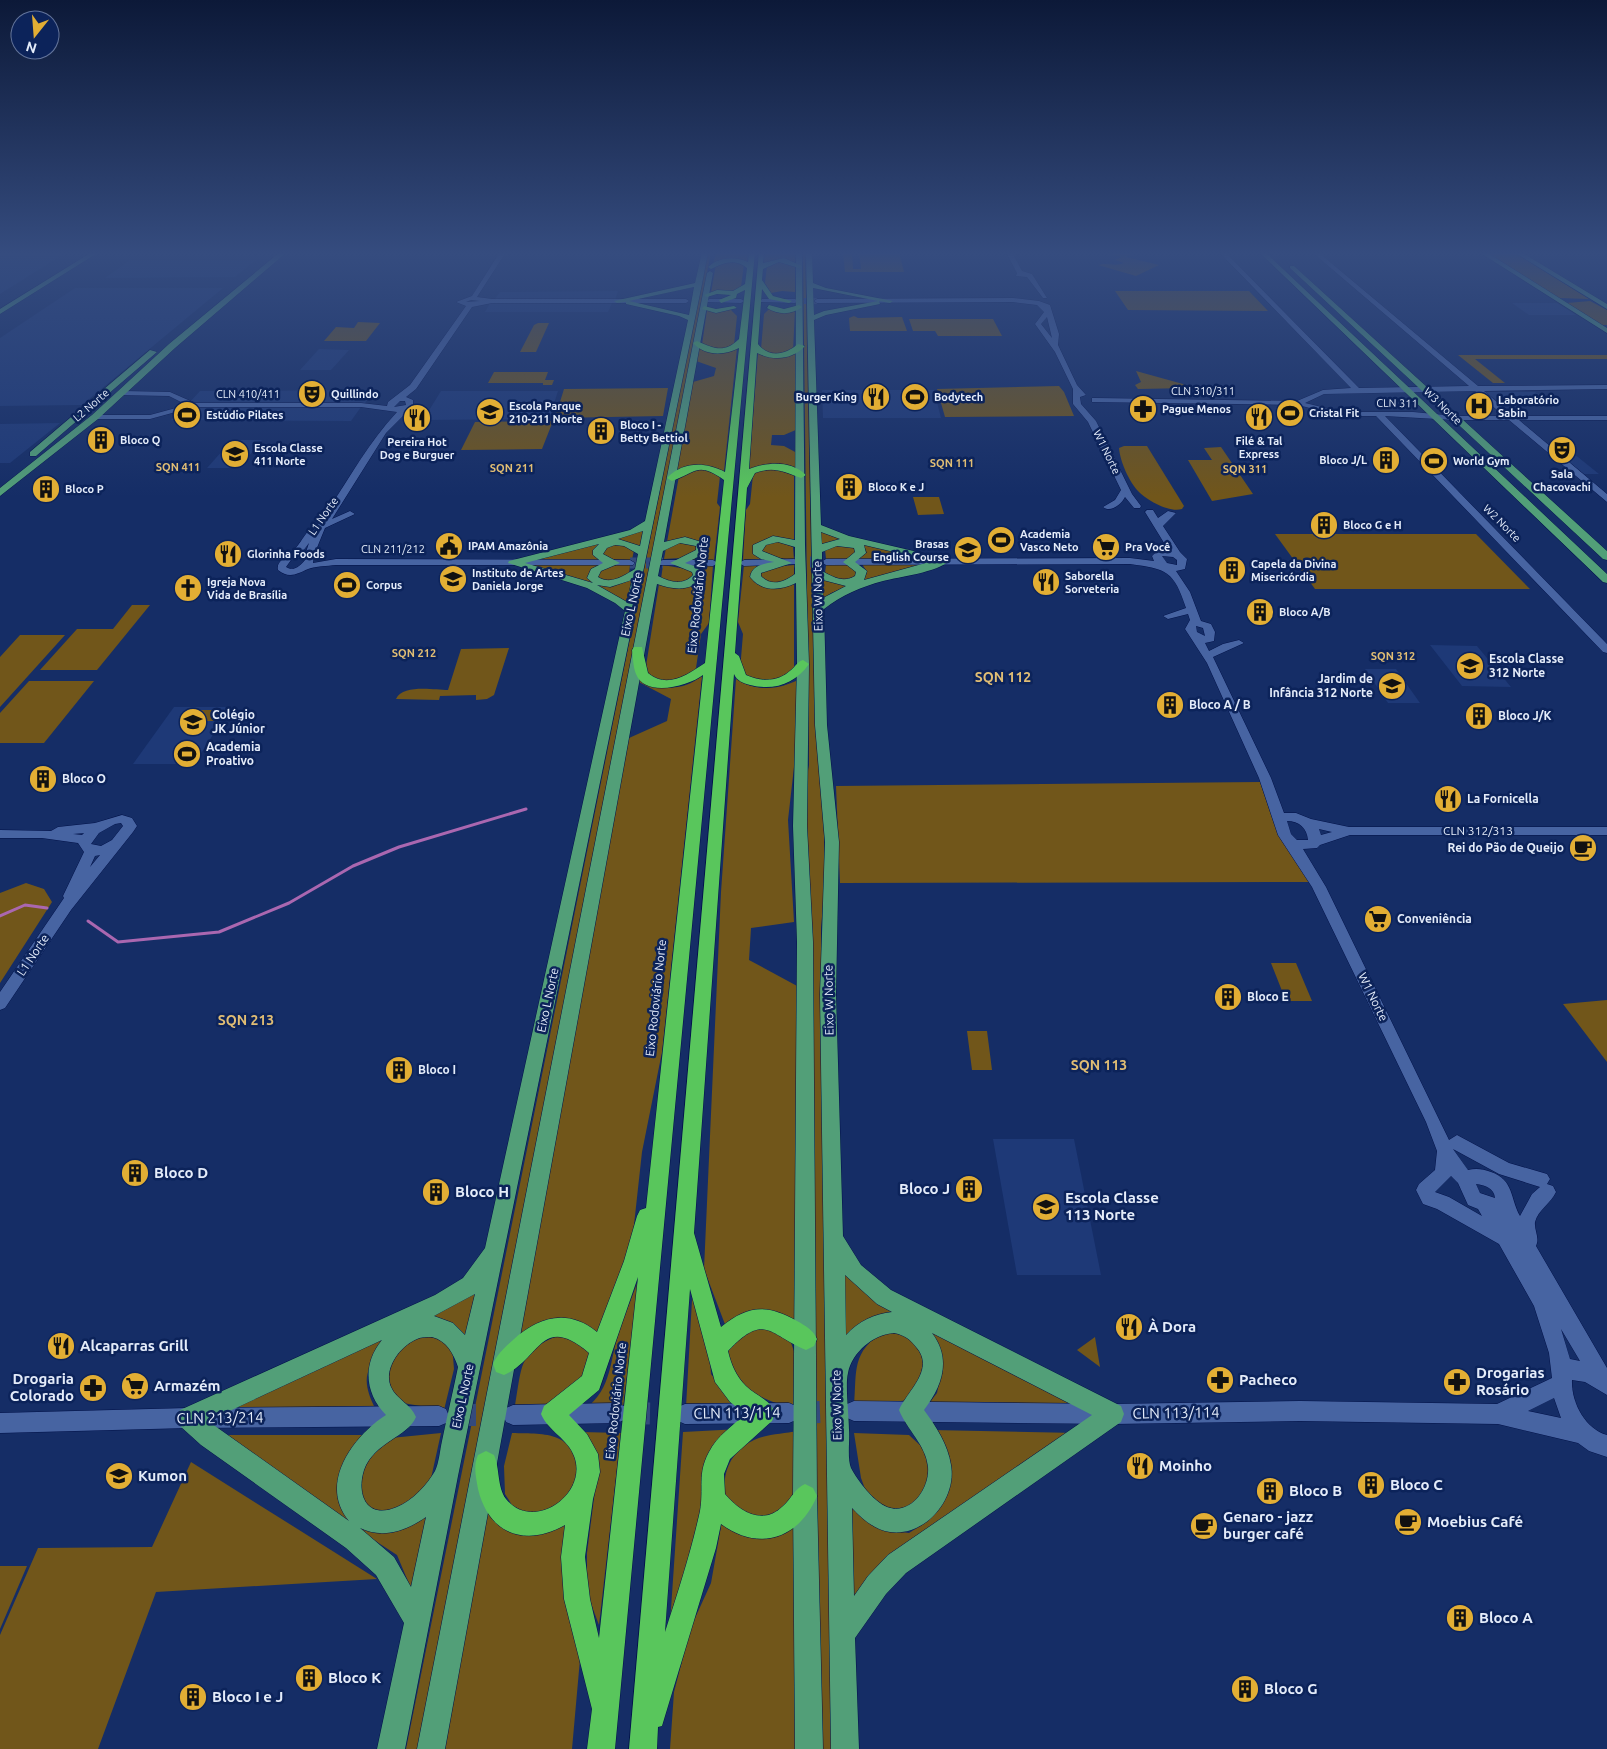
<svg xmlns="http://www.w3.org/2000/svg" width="1607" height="1749" viewBox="0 0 1607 1749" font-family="Ubuntu,sans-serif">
<rect width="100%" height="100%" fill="#152d66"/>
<path fill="#1e3977" d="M0,252H67L0,294Z
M130,260H256L235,277L105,278Z
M75,288H223L82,405L0,406V338Z
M618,291L615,300H494L500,292Z
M490,303H612L608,312H485Z
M1512,303H1557L1576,315H1529Z
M319,349L349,350L331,370H300Z
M375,390L365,403H189L200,391Z
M822,390H934L941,418H823Z
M441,391H558L549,419L423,420Z
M1485,392H1535L1551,403H1501Z
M192,407H361L351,421L171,420L183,408Z
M60,423L10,463H0V424Z
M232,440H262L239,468H207Z
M1553,449H1568L1599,474H1584Z
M1430,645L1477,646L1511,687L1462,686Z
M1365,669H1396L1420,703H1388Z
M174,707H231L194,764H133Z
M993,1139H1074L1101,1275H1017Z"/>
<path fill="#71561a" d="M708,252H711L422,1749H406Z
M716,252H748L747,262H714Z
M765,252H797L798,262L782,260L764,263Z
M803,252H806L812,564L823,791L825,880L821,928L822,1087L837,1749H821L807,881L806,782L809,765Z
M843,252H852L853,269H861L859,252H899L904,272H845Z
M1099,252H1137L1126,257L1159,265L1136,276L1098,265C1107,262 1115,267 1124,263L1115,260L1122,257Z
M1487,252H1513L1589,299L1559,298Z
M729,261L744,264L741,287L733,292L711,293L716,264Z
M783,261L795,265V292L782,291L771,293L765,283L767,266Z
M1115,291H1249L1268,311L1128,310Z
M1590,301L1607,310V325H1602L1567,303Z
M769,309L775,311L795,310L793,351L770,355L761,349L764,314Z
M707,310H731L737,316L734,345L722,350L702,345Z
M854,316L858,318L902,317L907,331H850L849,318Z
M909,319H993L1002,336H938L935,331H913Z
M358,322L380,323L366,341H324L336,327L354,328Z
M538,323H549L536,352H520L534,325Z
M698,348L704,350L737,348L724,471L703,466L676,471L693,382L714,376L716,368L696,361Z
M758,353L781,357L797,353L798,429L784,435H772L771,445L784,446L797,453V469L766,465L749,470Z
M1458,355H1607V359H1475L1505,383H1493Z
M1136,371L1183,384L1189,388L1138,389L1135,385L1141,382Z
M494,372H548L545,380H554L552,385H543V383H488Z
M1059,386L1064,392L1074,416L945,417L937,389Z
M668,388L663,416L555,418L564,389Z
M553,421L542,449L461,450L475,422Z
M1124,446H1147L1184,506L1182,509C1170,513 1148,501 1139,492C1129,482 1120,461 1119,448Z
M1221,447L1253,494L1212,501L1188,460H1212L1204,448Z
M773,467L794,475V541C780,539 766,535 755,546L769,560H743L746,510L750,504L753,475L754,473Z
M704,469L720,476L717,503L720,507L714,560H688L697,558L706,549L704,544L690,539L667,542L679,476L681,473Z
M913,497H939L944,514L918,515Z
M644,529L640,546L621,541L594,554L599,561L526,560Z
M820,531L932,560H857L864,554V548L832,541L821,546Z
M1275,534H1476L1530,589H1315Z
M778,541L793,547L794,560L771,557L762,553V545Z
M673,543H693L700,549L681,558L664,559L666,548Z
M623,544L634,550L632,560L605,559L601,551L609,545Z
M831,545L857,548L855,556L846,559H826L825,549Z
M931,563L841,589L831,593L822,601L821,578C833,585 862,589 867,572L862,564Z
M844,564L855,567L858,577L838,581L825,573L826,565Z
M527,565H598L591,570L589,576C605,583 617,589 633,578L628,603L604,589Z
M614,565H630L629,574L621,581H599L596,573Z
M663,565L692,570L694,579L671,584L661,579Z
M688,565H713L709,623L701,634L696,668L693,674L687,678L663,681L649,675L646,666L659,584L698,581Z
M744,565H770L751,575C754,593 782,585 794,583V673C771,682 760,688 740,670L743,634L738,622Z
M794,565V576L790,581L768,583L758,573L774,567Z
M132,605H150L97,670H40L77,629H113Z
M20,635H65L0,707V657Z
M509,648L494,695L487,699L476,700V695L440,696L439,700L396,699C403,684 434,690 448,690L461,649Z
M702,676L662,1052L642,1152L632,1243L598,1338L582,1326L516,1347L629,738L667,721L671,699L637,681L640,678C662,689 680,693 702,676Z
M736,679C756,692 779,690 800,679L799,723L788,820L794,922L751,928L749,960L799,987L796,1322L771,1313L749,1311L726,1327L704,1269L721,892Z
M29,681H94L44,743H0V713Z
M190,710H225L217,721H183Z
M1260,782L1274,823L1311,882L840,883L836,786Z
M26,883L44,889L52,902L0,983V893Z
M1271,963H1296L1312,1001H1286Z
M1607,1000V1062L1563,1004Z
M967,1031H987L992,1070H972Z
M841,1266L1073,1403L927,1406L937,1393L940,1378L902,1319L843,1350Z
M488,1268L469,1350L428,1322C416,1331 379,1356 371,1366C362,1379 369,1396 375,1408L209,1412L381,1336Z
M639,1278L623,1408L585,1409C613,1388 609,1360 620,1329C626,1312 633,1295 639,1278Z
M693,1282L709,1346L711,1374L723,1390L747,1408L686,1407Z
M758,1325L789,1337L795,1354L794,1408C764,1401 751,1394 729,1371L728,1348Z
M885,1330L901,1331L928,1357L910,1400L854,1406C857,1369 851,1353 885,1330Z
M431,1334L452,1345L454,1369L444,1410L397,1402L385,1388L390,1355L417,1337Z
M557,1336C578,1338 583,1341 593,1360L588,1377L552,1407L515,1405C522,1367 518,1352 557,1336Z
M1095,1337L1100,1367L1077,1350Z
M740,1429L705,1497L670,1624L683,1432Z
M931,1430L1077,1433L853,1608L849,1494L892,1531L909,1533L928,1521L942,1503L950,1486L948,1461Z
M797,1431L795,1492L784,1513L761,1522L727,1506C720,1479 727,1453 754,1440C766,1434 784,1434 797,1431Z
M581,1432L621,1433L599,1625L590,1601L587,1575V1553L597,1475Z
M441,1433L430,1483L422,1498L379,1515L364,1503L355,1487L361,1466L391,1438Z
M512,1433C548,1434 573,1431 580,1474L556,1512L529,1515L512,1505L505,1494L504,1466Z
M854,1433L909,1435L923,1448L935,1481L914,1509L893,1512L868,1497L861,1478Z
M213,1435H368L346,1463L366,1529L391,1533L414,1523L437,1498L414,1606L410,1586L397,1555Z
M191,1462L377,1579L156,1592L98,1749H0V1635L38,1548L152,1547Z
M488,1501L501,1520L576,1510L581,1648L572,1749H445Z
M799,1519V1749H670L674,1692L691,1627L711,1583L722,1521L740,1535L756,1538L786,1533Z
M0,1566H27L0,1629Z"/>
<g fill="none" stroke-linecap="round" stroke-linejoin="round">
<path stroke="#aa67b0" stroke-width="3" d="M0,916L25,905L47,908
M88,921L118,942L219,932L289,903L353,866L399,847L526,809"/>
<path stroke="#344a7c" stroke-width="6" stroke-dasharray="6 3" stroke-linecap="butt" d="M795,301H817"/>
<path stroke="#344a7c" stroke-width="11" stroke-dasharray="11 5" stroke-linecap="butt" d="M794,562H826
M630,563H663"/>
<path stroke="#344a7c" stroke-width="22" stroke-dasharray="22 11" stroke-linecap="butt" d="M628,1413L677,1414
M798,1413L844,1411
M454,1415H500"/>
<defs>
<path id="minor" d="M500,252H506L477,297L492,299H686L689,301L686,303H492L472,307L416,389L406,397L413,400V406L386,433L332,519L350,511L355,514L325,528L314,555L313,563L336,559L630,560L635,563L633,565H336C327,566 316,566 308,569C297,574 289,579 278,570C276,561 286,558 291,553C298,547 303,537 309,530H314C343,491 364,447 397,412L361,407H194L150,419H95L91,417L95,415H150L187,405L169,396L120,395L119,393L123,391L170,392L195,403H361L387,406L388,402L410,385L466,306L456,302L472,296ZM471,300L480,301L466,302ZM400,401H405L406,405L394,407ZM309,543L306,552L303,551ZM303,557L305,560C300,566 294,572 286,567L291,560Z
M1006,252H1012L1022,271L1032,274L1047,298H1043L1027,277L1016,276L1017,273Z
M1219,252H1225L1359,388L1469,386L1312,252H1318L1478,386L1607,385V389L1484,391L1513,416H1607V420H1519L1607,494V502L1509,420H1455L1385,416L1607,644V653L1603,652L1376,416H1342L1298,405L1092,402V398H1095L1297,401L1323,390L1351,388ZM1475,391L1504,416H1455L1413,412H1342L1305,403L1324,394Z
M1013,298L1039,301L1050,305L1059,334L1058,345L1077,385L1086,395L1080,397L1081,404L1096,421L1132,494L1141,506L1140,508H1134L1125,497C1121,505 1110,513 1103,507L1115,500L1121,490L1088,422L1073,404V389L1055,352L1035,324L1044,312L1037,305L1013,302L817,303L814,301L817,299ZM1047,317L1052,338L1041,324Z
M709,299H741L744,301L741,303L707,302Z
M762,299H795L798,301L795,303L760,302Z
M1147,510H1153L1158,518L1168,511L1176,513L1163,526L1180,552L1187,559L1185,569L1176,571L1190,592L1201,621L1211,624L1215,632L1214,641L1205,643L1209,651L1223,644L1239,640L1244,643L1213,657L1271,778L1284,813H1296L1311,819L1349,827H1607V835H1350L1320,845L1317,848L1303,849L1326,887L1449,1140L1457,1135L1509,1163L1547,1174L1550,1179L1547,1184L1553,1186L1556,1192C1551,1203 1538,1210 1535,1222C1534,1230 1540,1238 1536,1246L1607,1368V1395L1585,1382L1572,1380C1571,1402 1585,1429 1607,1435V1457L1589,1451L1578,1443L1498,1424L1300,1421L1113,1424L854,1421L847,1418L844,1411L847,1404L854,1401L1113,1404L1300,1401L1497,1404L1552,1378L1549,1353L1534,1306L1499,1244L1437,1209L1423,1204L1416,1190L1419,1184L1435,1170L1437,1151L1426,1122L1312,887L1278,835L1259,778L1207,663L1185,629L1190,620L1188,614L1168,619L1163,616L1186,608C1174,571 1167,569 1130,564L826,565L821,562L826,559L1130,558L1154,561L1152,556L1157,551H1169L1145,512ZM1162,556L1173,557L1177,560V565L1167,563ZM1196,626L1203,628L1205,636L1197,632ZM1287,821C1299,821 1307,828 1308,840H1297L1291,834ZM1319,829L1332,832L1321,835ZM1453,1149L1499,1174L1540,1187L1532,1194L1520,1216C1510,1198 1514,1180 1491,1172C1483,1169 1476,1168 1468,1170ZM1451,1176L1458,1183L1468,1205L1478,1209L1482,1216L1449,1197L1435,1192ZM1476,1184C1485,1185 1494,1188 1495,1198L1480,1193ZM1561,1329L1580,1361L1570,1359ZM1554,1398L1561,1418L1528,1411Z
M794,559L797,560V564L744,566L739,563L744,560Z
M663,560H713L718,563L713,566L660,565V561Z
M122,815L132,818L137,826L133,832L71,910L5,1008L0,1010V992L64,898L63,896L84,852L78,843L42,838H0V830L51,831L58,827L95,823ZM115,824L121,823L123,826L112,840L101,846L91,844L99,833ZM84,833L82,835L73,834ZM100,855L90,867L95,856Z
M617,1403L624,1406L627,1413L624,1420L617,1423L513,1425L506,1422L503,1415L506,1408L513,1405Z
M789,1403L796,1406L799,1413L796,1420L789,1423L685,1424L678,1421L675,1414L678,1407L685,1404Z
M439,1406L446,1409L449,1416L446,1423L439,1426L188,1428L0,1433V1413L188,1408Z"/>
<path id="major" d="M92,252H99L0,314V309Z
M280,252H287L175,348L98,419L0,496V488L92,415L169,344Z
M702,252H708L702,284L458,1476L405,1749H377L404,1623L376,1575L346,1548L201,1445L180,1426L177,1418L180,1410L435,1295L463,1278L485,1248L625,611L615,603L587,588L508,563L509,561L630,530L645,521L688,320L679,316L626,304V302L617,303L614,301L695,283ZM694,287L689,315L629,301ZM643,531L640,546L618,539ZM599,544L593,550V555L603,563L591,569L587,578L593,583L525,563ZM615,545L624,546L638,554L635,569C623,576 611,585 598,577L601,571L620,563L603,554L607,548ZM632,580L627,602L597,585L610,587ZM475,1294L465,1335L453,1323L434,1316ZM432,1337C447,1341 453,1353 458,1367C453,1392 447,1416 442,1441C440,1450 439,1463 435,1471C427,1485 412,1501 397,1507C367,1520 356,1495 364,1470C374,1442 408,1437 416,1417C411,1404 396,1399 391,1387C383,1369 400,1346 417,1339C421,1337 427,1337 432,1337ZM382,1340C362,1364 365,1394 386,1415C353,1436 318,1484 349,1521L208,1421ZM426,1517L411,1587L394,1557L360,1528C383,1539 406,1531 426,1517Z
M796,252H802L805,545L809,664L807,826L813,942L817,1496L823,1749H795L793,1496L797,942L793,826L797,664L796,583C779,591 762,592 750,577C752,565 763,564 774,562L761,559L753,554V545L773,536L795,540ZM778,542L795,547V574C784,582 772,587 761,576V573L792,563L762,551L766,545Z
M806,252H812L813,283L826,288L893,301L890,303L879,301L880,304L826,315L814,320L821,525L849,536L948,559L949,561C938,572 899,577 883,581C861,587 842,595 824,609L827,725L839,842L836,994L843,1236L861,1265L891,1290L1121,1406L1124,1414L1121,1422L906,1573L886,1594L855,1638L859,1749H831L820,994L825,842L815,725ZM813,288L878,301L824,311L814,315ZM821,532L840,539L822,544ZM864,545L933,561L864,580L867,571L855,562L866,553ZM837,546L854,548L855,552L843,562L856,572L855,576C843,583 833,577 822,571V552ZM823,580L846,586L823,598ZM845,1275L877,1304L892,1312C874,1314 859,1321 846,1335ZM894,1333C904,1335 910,1339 916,1347C936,1369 907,1391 899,1410C907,1430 926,1445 928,1467C930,1488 911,1516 887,1507C873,1501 858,1481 851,1468C847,1458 850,1440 849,1430C849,1415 845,1385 848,1373C852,1352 874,1334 894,1333ZM932,1333L1092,1415L888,1555L868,1576L854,1596L852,1508C862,1519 875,1530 890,1532C926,1537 957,1498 951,1465C948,1445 936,1426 924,1410C942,1387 952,1359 932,1333Z
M1259,252H1265L1607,574V583L1603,582Z
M1479,252H1486L1607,328V333Z
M1514,252H1521L1607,304V309Z
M1290,266H1294L1607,551V560L1603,559L1290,268Z
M710,271L713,273L664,542L685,537L705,543V554L685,563L701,568L704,576C692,592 674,590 657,584L445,1749H417L707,273ZM680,543L696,546V550L670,563L692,572L693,575C683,586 670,582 658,576L663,551Z
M150,350L157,352L36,456H30V452Z"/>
<path id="highway" d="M749,252H755L615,1749H587L592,1709L564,1599L561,1557L565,1525C526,1547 489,1535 478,1489C476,1477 473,1466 478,1455L486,1451L494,1455C500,1468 497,1487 506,1499C533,1533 589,1494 574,1456C568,1439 548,1431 541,1414L544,1406L582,1376L589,1353C541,1312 540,1360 504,1375L496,1372L493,1364C497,1354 505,1347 513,1340C538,1317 568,1308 597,1332L624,1261L637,1216L640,1210L646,1208L703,675C689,686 645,698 636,674C633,667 633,657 632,650L634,647H642L648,673C667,689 687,675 705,663L724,480C697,461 696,473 672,481L667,478C683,461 706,462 725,472L739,348C724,356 705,356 693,343L697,341C713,348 724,354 739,339L745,290L737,294L736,298L721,303L719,300L731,295L717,294L707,297L704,295L717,290L733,291L745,284L747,268C734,258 724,263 711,269L708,267C719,257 734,256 748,262ZM638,1277L599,1638L590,1599L585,1557L593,1499L600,1472L598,1454L587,1434L569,1415L599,1390Z
M759,252L764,253L763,263L784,258L802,266L799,268L779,262L763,269L762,280L773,296L792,301L789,303L769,299L762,289L758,344C769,358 785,355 798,344L805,346C792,360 773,361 757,353L749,469C767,462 791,460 806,475L801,478C784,472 774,466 755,473L747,488L735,653L739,656L746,675C762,682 778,682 791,670C796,666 797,662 803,660L809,664C795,684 774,691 750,685C743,683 737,681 734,674L694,1233L721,1327C748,1305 767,1304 797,1321C806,1326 813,1330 817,1339L814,1346L806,1350C768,1334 765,1312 728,1351C731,1364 736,1376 746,1386C756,1396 770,1399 775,1413L772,1421L730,1459L724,1474L725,1494C740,1512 763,1526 783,1506C792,1498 794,1489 805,1484L813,1488L817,1496C799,1539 759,1552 721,1524L716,1548L665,1716L662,1726L658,1727L657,1749H629ZM690,1289L715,1382L730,1402L746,1414C733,1425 717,1436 709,1452C697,1474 704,1488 700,1511C691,1552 678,1592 665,1632Z
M769,305L784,309L799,305L802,307C792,315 778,315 767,308Z
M704,306L716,309L734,306L737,308L716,313L702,309Z"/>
</defs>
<use href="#minor" stroke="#021249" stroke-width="1"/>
<use href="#major" stroke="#021249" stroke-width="1"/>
<use href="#highway" stroke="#021249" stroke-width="1"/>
<use href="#minor" fill="#4764a2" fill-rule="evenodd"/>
<use href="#major" fill="#529f78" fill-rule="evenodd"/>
<use href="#highway" fill="#59c65c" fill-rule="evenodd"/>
</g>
<linearGradient id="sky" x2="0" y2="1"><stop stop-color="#0c1938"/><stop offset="0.51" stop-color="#354c7f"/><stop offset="1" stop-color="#354c7f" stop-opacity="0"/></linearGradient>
<rect width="1607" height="497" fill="url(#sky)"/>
<defs>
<symbol id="theatre-disc" viewBox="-11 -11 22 22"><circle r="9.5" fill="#e2ae34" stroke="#0c235a"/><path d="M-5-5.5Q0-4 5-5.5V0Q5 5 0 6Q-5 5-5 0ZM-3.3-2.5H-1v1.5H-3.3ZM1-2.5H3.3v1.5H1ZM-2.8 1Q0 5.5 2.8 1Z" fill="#111"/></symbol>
<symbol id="restaurant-disc" viewBox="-11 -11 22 22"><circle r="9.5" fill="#e2ae34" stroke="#0c235a"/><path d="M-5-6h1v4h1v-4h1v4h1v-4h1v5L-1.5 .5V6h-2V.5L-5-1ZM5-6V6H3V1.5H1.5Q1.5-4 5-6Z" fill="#111"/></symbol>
<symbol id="stadium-disc" viewBox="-11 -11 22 22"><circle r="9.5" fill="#e2ae34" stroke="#0c235a"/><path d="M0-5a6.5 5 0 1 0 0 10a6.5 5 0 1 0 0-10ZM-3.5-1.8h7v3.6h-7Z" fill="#111"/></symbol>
<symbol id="hospital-disc" viewBox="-11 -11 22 22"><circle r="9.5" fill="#e2ae34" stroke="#0c235a"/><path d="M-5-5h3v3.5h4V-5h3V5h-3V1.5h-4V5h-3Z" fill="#111"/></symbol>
<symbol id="pharmacy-disc" viewBox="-11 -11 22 22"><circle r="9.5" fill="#e2ae34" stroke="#0c235a"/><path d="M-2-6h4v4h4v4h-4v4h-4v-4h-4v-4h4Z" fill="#111"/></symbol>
<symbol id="school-disc" viewBox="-11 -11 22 22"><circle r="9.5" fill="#e2ae34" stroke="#0c235a"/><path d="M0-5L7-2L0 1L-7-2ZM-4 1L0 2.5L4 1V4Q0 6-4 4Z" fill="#111"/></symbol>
<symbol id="building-disc" viewBox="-11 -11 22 22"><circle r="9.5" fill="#e2ae34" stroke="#0c235a"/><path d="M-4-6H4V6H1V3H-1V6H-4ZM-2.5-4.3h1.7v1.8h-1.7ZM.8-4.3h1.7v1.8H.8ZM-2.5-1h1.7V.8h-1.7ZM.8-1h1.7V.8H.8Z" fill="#111"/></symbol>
<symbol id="civic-disc" viewBox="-11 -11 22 22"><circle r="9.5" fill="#e2ae34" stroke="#0c235a"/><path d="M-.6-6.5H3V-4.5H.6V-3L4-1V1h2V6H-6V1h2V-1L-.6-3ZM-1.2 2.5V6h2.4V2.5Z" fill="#111"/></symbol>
<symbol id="supermarket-disc" viewBox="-11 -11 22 22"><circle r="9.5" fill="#e2ae34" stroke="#0c235a"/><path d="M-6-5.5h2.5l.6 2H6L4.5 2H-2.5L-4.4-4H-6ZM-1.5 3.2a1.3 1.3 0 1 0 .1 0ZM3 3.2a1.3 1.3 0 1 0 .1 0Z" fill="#111"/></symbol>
<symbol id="university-disc" viewBox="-11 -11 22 22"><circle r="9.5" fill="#e2ae34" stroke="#0c235a"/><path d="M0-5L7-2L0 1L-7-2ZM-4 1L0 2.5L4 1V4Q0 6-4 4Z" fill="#111"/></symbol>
<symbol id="church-disc" viewBox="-11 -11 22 22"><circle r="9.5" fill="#e2ae34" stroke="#0c235a"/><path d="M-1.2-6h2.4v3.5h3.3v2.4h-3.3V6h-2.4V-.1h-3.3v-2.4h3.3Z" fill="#111"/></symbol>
<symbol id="cafe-disc" viewBox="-11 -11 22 22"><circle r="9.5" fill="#e2ae34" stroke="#0c235a"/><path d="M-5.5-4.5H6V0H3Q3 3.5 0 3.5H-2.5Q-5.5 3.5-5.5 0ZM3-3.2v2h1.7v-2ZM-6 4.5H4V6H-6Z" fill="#111"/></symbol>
</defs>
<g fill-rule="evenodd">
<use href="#theatre-disc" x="296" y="378" width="32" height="32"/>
<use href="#restaurant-disc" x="860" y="381" width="32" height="32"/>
<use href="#stadium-disc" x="899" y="381" width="32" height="32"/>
<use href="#hospital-disc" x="1463" y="390" width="32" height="32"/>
<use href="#pharmacy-disc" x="1127" y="393" width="32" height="32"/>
<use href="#school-disc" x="474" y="396" width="32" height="32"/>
<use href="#stadium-disc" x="1274" y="397" width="32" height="32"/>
<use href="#stadium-disc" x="171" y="399" width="32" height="32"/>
<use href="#restaurant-disc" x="1243" y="401" width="32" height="32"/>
<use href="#restaurant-disc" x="401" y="402" width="32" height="32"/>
<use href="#building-disc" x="585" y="415" width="32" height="32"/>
<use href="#building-disc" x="85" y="424" width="32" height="32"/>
<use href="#theatre-disc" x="1546" y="434" width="32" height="32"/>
<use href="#school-disc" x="219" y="438" width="32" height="32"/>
<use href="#building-disc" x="1370" y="444" width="32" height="32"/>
<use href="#stadium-disc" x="1418" y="445" width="32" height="32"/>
<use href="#building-disc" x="833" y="471" width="32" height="32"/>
<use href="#building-disc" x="30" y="473" width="32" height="32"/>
<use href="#building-disc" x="1308" y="509" width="32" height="32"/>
<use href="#stadium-disc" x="985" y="524" width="32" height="32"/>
<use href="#civic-disc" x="433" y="530" width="32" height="32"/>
<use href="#supermarket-disc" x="1090" y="531" width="32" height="32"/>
<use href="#school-disc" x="952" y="534" width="32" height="32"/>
<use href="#restaurant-disc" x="212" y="538" width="32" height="32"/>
<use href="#building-disc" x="1216" y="554" width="32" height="32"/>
<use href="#university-disc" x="437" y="563" width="32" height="32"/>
<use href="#restaurant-disc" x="1030" y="566" width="32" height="32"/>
<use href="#stadium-disc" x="331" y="569" width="32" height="32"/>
<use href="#church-disc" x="172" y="572" width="32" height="32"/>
<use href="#building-disc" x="1244" y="596" width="32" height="32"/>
<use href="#school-disc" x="1454" y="650" width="32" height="32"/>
<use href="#school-disc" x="1376" y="670" width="32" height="32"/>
<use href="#building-disc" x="1154" y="689" width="32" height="32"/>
<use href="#building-disc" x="1463" y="700" width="32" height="32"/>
<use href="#school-disc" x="177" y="706" width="32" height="32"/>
<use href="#stadium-disc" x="171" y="738" width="32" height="32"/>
<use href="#building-disc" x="27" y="763" width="32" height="32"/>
<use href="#restaurant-disc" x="1432" y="783" width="32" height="32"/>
<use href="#cafe-disc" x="1567" y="832" width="32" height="32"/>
<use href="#supermarket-disc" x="1362" y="903" width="32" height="32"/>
<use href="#building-disc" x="1212" y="981" width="32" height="32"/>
<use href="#building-disc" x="383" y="1054" width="32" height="32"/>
<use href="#building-disc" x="119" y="1157" width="32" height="32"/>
<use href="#building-disc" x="953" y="1173" width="32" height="32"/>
<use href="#building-disc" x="420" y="1176" width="32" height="32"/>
<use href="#school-disc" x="1030" y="1191" width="32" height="32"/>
<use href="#restaurant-disc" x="1113" y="1311" width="32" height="32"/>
<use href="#restaurant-disc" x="45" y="1330" width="32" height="32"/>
<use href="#pharmacy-disc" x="1204" y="1364" width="32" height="32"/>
<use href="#pharmacy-disc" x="1441" y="1366" width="32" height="32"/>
<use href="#supermarket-disc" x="119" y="1370" width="32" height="32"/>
<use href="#pharmacy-disc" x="77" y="1372" width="32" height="32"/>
<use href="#restaurant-disc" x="1124" y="1450" width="32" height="32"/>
<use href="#school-disc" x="103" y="1460" width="32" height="32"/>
<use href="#building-disc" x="1355" y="1469" width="32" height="32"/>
<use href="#building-disc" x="1254" y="1475" width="32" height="32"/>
<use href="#cafe-disc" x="1392" y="1506" width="32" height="32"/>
<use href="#cafe-disc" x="1188" y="1510" width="32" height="32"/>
<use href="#building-disc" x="1444" y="1602" width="32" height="32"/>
<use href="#building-disc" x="293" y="1662" width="32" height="32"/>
<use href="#building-disc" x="1229" y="1673" width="32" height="32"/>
<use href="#building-disc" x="177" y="1681" width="32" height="32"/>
</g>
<g text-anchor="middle" stroke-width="5" stroke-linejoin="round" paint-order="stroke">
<g font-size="11" fill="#e4ecfa" stroke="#0c235a">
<text x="1203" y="395">CLN 310/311</text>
<text x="248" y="398">CLN 410/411</text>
<text transform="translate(1397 403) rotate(1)" y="4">CLN 311</text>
<text transform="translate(91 405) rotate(-41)" y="4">L2 Norte</text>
<text transform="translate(1443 406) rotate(44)" y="4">W3 Norte</text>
<text transform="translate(1107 452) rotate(64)" y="4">W1 Norte</text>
<text transform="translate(323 516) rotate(-55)" y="4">L1 Norte</text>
<text transform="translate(1502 523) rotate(45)" y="4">W2 Norte</text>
<text x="393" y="553">CLN 211/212</text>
</g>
<g font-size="11" font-weight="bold" fill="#e4ecfa" stroke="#0c235a" text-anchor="start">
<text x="331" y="398">Quillindo</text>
<text x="857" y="401" text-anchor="end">Burger King</text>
<text x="934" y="401">Bodytech</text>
<text x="1498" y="404">Laboratório<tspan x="1498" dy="13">Sabin</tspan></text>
<text x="509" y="410">Escola Parque<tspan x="509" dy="13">210-211 Norte</tspan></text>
<text x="1162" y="413">Pague Menos</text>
<text x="1309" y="417">Cristal Fit</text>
<text x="206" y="419">Estúdio Pilates</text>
<text x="620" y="429">Bloco I -<tspan x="620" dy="13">Betty Bettiol</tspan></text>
<text x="120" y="444">Bloco Q</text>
<text x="1259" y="445" text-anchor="middle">Filé &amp; Tal<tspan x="1259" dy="13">Express</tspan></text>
<text x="417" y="446" text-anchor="middle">Pereira Hot<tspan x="417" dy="13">Dog e Burguer</tspan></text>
<text x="254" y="452">Escola Classe<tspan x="254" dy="13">411 Norte</tspan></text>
<text x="1367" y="464" text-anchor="end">Bloco J/L</text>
<text x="1453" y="465">World Gym</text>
<text x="1562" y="478" text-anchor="middle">Sala<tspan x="1562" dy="13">Chacovachi</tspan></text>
<text x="868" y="491">Bloco K e J</text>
<text x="65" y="493">Bloco P</text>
<text x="1343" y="529">Bloco G e H</text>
<text x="1020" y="538">Academia<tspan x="1020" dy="13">Vasco Neto</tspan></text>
<text x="949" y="548" text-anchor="end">Brasas<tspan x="949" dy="13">English Course</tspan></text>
<text x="468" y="550">IPAM Amazônia</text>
<text x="1125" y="551">Pra Você</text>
<text x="247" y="558">Glorinha Foods</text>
<text x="1251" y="568">Capela da Divina<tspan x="1251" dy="13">Misericórdia</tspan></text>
<text x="472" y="577">Instituto de Artes<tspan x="472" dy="13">Daniela Jorge</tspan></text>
<text x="1065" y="580">Saborella<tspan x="1065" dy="13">Sorveteria</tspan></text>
<text x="207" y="586">Igreja Nova<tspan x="207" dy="13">Vida de Brasília</tspan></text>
<text x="366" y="589">Corpus</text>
<text x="1279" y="616">Bloco A/B</text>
</g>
<g font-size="11" font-weight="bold" fill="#e0bd74" stroke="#0c235a">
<text x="952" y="467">SQN 111</text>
<text x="178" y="471">SQN 411</text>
<text x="512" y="472">SQN 211</text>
<text x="1245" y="473">SQN 311</text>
<text x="414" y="657">SQN 212</text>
<text x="1393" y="660">SQN 312</text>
</g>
<g font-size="12" fill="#e4ecfa" stroke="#0c235a">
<text transform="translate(698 595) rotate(-84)" y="4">Eixo Rodoviário Norte</text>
<text transform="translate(818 596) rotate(-91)" y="4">Eixo W Norte</text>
<text transform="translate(632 604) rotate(-78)" y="4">Eixo L Norte</text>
<text x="1478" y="835">CLN 312/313</text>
<text transform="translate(33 955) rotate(-56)" y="4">L1 Norte</text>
<text transform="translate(1373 997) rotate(64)" y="4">W1 Norte</text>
<text transform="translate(656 998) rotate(-84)" y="4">Eixo Rodoviário Norte</text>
<text transform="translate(548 1000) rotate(-78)" y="4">Eixo L Norte</text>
<text transform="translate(829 1000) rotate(-91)" y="4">Eixo W Norte</text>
<text transform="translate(463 1396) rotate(-78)" y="4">Eixo L Norte</text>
<text transform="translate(616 1401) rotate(-84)" y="4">Eixo Rodoviário Norte</text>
<text transform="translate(837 1405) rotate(-91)" y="4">Eixo W Norte</text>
</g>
<g font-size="12" font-weight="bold" fill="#e4ecfa" stroke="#0c235a" text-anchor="start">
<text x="1489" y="663">Escola Classe<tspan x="1489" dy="14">312 Norte</tspan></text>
<text x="1373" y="683" text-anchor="end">Jardim de<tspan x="1373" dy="14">Infância 312 Norte</tspan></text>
<text x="1189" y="709">Bloco A / B</text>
<text x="212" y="719">Colégio<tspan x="212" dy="14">JK Júnior</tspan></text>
<text x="1498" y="720">Bloco J/K</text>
<text x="206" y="751">Academia<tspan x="206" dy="14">Proativo</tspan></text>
<text x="62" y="783">Bloco O</text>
<text x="1467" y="803">La Fornicella</text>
<text x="1564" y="852" text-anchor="end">Rei do Pão de Queijo</text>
<text x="1397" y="923">Conveniência</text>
<text x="1247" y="1001">Bloco E</text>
<text x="418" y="1074">Bloco I</text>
</g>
<g font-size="14" font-weight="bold" fill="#e0bd74" stroke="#0c235a">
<text x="1003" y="682">SQN 112</text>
<text x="246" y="1025">SQN 213</text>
<text x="1099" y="1070">SQN 113</text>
</g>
<g font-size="15" font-weight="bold" fill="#e4ecfa" stroke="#0c235a" text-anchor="start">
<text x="154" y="1178">Bloco D</text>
<text x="950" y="1194" text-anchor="end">Bloco J</text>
<text x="455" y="1197">Bloco H</text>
<text x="1065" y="1203">Escola Classe<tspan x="1065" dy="17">113 Norte</tspan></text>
<text x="1148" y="1332">À Dora</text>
<text x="80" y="1351">Alcaparras Grill</text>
<text x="1476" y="1378">Drogarias<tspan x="1476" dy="17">Rosário</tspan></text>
<text x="74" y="1384" text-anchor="end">Drogaria<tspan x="74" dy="17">Colorado</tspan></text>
<text x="1239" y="1385">Pacheco</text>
<text x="154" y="1391">Armazém</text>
<text x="1159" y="1471">Moinho</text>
<text x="138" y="1481">Kumon</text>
<text x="1390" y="1490">Bloco C</text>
<text x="1289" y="1496">Bloco B</text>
<text x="1223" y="1522">Genaro - jazz<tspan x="1223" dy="17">burger café</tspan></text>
<text x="1427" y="1527">Moebius Café</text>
<text x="1479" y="1623">Bloco A</text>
<text x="328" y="1683">Bloco K</text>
<text x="1264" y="1694">Bloco G</text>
<text x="212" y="1702">Bloco I e J</text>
</g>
<g font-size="15" fill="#e4ecfa" stroke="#0c235a">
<text transform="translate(737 1413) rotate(-1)" y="5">CLN 113/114</text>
<text transform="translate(1176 1413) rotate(-1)" y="5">CLN 113/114</text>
<text transform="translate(220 1418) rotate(-1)" y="5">CLN 213/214</text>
</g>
</g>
<g transform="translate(35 35) rotate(197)"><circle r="24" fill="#0c235a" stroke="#62739a"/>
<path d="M0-4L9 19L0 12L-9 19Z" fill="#e2ae34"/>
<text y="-8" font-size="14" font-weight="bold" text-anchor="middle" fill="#e4ecfa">N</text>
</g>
</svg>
